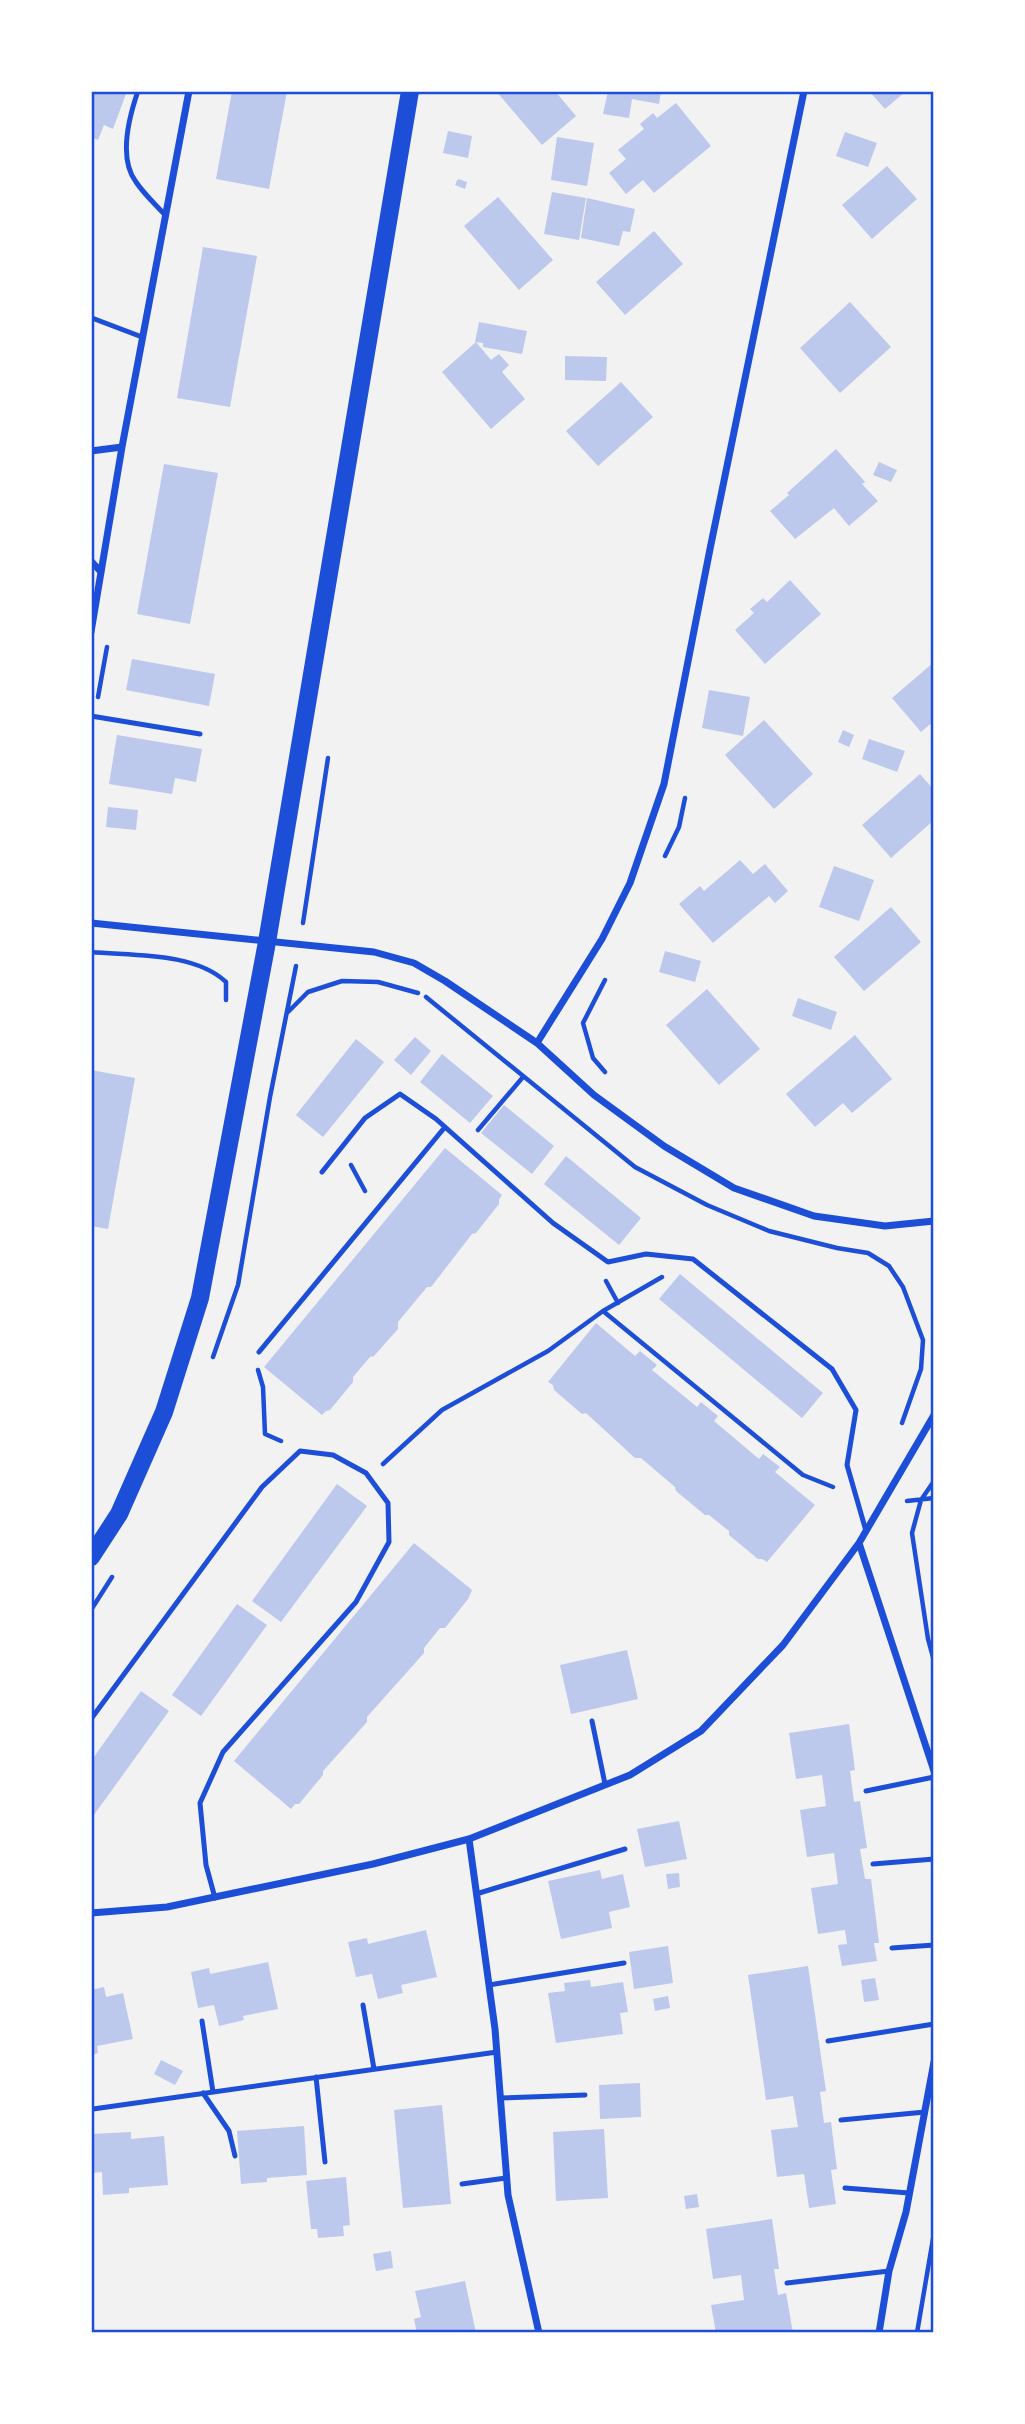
<svg xmlns="http://www.w3.org/2000/svg" width="1025" height="2424" viewBox="0 0 1025 2424" font-family="'PT Sans Narrow',sans-serif">
<rect width="100%" height="100%" fill="#f2f2f2"/>
<path fill="#bdc9ec" d="M91,91H127L113,129L104,125L98,140L91,137Z
M232,91H287L269,189L216,179Z
M496,91H555L576,116L542,145Z
M608,91H661L659,104L632,99L629,118L603,114Z
M869,91H906L885,109Z
M676,103L711,146L654,193L643,180L626,194L609,173L626,159L618,150L644,129L640,124L653,113L657,118Z
M448,131L472,136L468,158L443,153Z
M845,132L877,143L868,167L836,156Z
M557,137L594,143L587,186L551,180Z
M887,166L917,199L872,239L842,205Z
M458,179L467,182L465,189L455,185Z
M552,192L586,198L579,240L544,234Z
M498,197L553,260L519,290L464,226Z
M587,198L635,209L630,232L623,231L619,246L581,238Z
M654,231L683,264L625,315L596,282Z
M203,247L257,256L230,407L177,398Z
M850,302L891,347L840,393L800,348Z
M479,322L527,331L522,354L483,347V343L475,342Z
M476,342L491,360L499,354L509,365L502,372L525,399L491,429L442,372Z
M565,356L607,357L606,381L565,380Z
M621,382L653,417L598,466L566,431Z
M836,449L865,482L862,484L878,501L849,526L834,508L795,539L770,511L789,495L787,493Z
M879,462L897,470L891,482L873,475Z
M164,464L218,473L190,624L137,614Z
M790,580L821,614L765,664L735,630L754,613L750,609L763,598L767,602Z
M132,659L215,674L209,706L126,690Z
M934,662V721L921,732L892,698Z
M709,690L750,697L743,736L702,728Z
M764,720L813,774L774,809L725,755Z
M843,730L854,735L849,747L838,742Z
M117,735L202,749L196,782L175,778L172,794L109,784Z
M869,739L905,751L897,772L862,759Z
M920,774L934,790V820L891,858L862,825Z
M108,807L138,810L136,830L106,827Z
M740,860L753,874L765,864L788,891L775,903L769,896L713,943L679,904L700,886L704,891Z
M834,866L874,880L859,921L819,907Z
M891,907L921,942L864,991L834,957Z
M665,951L701,961L695,982L659,972Z
M707,989L760,1049L719,1085L666,1025Z
M798,998L837,1012L831,1030L792,1016Z
M855,1035L892,1079L852,1113L843,1103L815,1127L786,1094Z
M415,1037L431,1051L411,1075L394,1060Z
M356,1039L384,1062L323,1137L296,1115Z
M442,1054L493,1096L470,1123L420,1082Z
M91,1070L135,1078L108,1229L91,1226Z
M504,1105L554,1146L532,1174L481,1133Z
M445,1148L502,1195L499,1200V1204L476,1233L472,1234L431,1287H427L398,1322V1329L374,1356L370,1357L353,1377V1382L330,1410L326,1411L322,1415L264,1367Z
M566,1156L641,1218L619,1245L544,1184Z
M680,1274L823,1393L802,1418L659,1299Z
M596,1323L635,1356L640,1351L657,1365L652,1370L697,1407L701,1402L718,1416L714,1421L759,1459L763,1454L780,1467L775,1472L815,1505L767,1562L762,1559H758L729,1535V1531L709,1515H705L676,1491L675,1487L641,1458H635L586,1413L582,1414L554,1390L553,1385L548,1382Z
M337,1484L367,1506L281,1622L252,1601Z
M414,1543L472,1590L468,1599L445,1628H440L424,1648V1653L367,1717V1722L323,1771V1775L299,1804H295L291,1809L234,1761Z
M237,1604L267,1625L201,1716L172,1695Z
M627,1650L638,1699L571,1714L560,1665Z
M141,1691L169,1711L91,1819V1761Z
M849,1724L855,1770L850,1771L854,1802L860,1801L867,1848L860,1849L865,1879H871L879,1943H874L877,1961L842,1966L838,1945L847,1944L845,1930L818,1934L811,1888L838,1884L834,1853L807,1857L800,1810L826,1806L822,1775L796,1779L789,1733Z
M679,1821L687,1859L645,1867L637,1829Z
M600,1870L602,1879L623,1874L630,1907L609,1912L612,1928L561,1939L548,1881Z
M679,1873L680,1887L668,1889L666,1874Z
M426,1930L437,1977L401,1985L403,1993L378,1999L372,1974L356,1977L348,1942L367,1938L368,1944Z
M668,1946L673,1983L634,1989L629,1952Z
M268,1962L278,2009L243,2016L244,2020L219,2026L214,2005L198,2008L191,1972L209,1968L210,1974Z
M808,1966L826,2091L820,2092L824,2123L831,2122L837,2169L831,2170L836,2204L809,2208L804,2174L777,2177L771,2130L798,2127L793,2096L766,2100L748,1975Z
M875,1978L879,2000L864,2002L861,1980Z
M590,1980L591,1987L623,1982L628,2012L620,2013L623,2034L556,2043L548,1993L565,1991L564,1983Z
M104,1987L106,1997L123,1993L133,2039L97,2046L98,2053L91,2055V1990Z
M668,1996L670,2008L655,2011L653,1999Z
M161,2060L183,2071L175,2085L154,2074Z
M640,2083L641,2117L600,2119L599,2085Z
M442,2105L451,2204L403,2208L394,2110Z
M304,2126L307,2175L267,2178V2182L241,2184L237,2131Z
M604,2129L608,2198L556,2201L553,2132Z
M131,2132V2139L164,2136L168,2185L129,2188V2193L103,2195L102,2172L91,2173V2134Z
M346,2177L350,2225L343,2226L344,2236L318,2238L317,2229H311L306,2181Z
M697,2194L699,2207L686,2209L684,2196Z
M772,2219L779,2269H774L778,2295L786,2293L793,2333H716L711,2305L744,2300L741,2275L713,2279L706,2229Z
M391,2251L393,2268L376,2271L373,2254Z
M465,2281L476,2333H417L414,2319L421,2317L415,2291Z"/>
<g fill="none" stroke-linecap="round" stroke-linejoin="round">
<path stroke="#1d4ed8" stroke-width="4.5" d="M98,697L107,647
M665,856L679,827L685,798
M303,923L328,758
M91,952C133,956 194,952 226,982V1000
M605,980L583,1023L593,1058L605,1072
M426,997L635,1167L707,1205L769,1231L837,1248L868,1253L889,1266L903,1287L923,1340L921,1369L902,1423
M288,1012L308,992L342,981L378,982L418,993
M478,1130L523,1077
M351,1165L365,1191
M606,1281L618,1303
M603,1311L803,1475L833,1487
M213,1357L238,1285L270,1097L296,966
M258,1370L263,1387L265,1434L281,1441
M383,1464L442,1410L548,1351L603,1311L662,1277
M934,1481L921,1500L912,1533L928,1639L934,1661
M907,1501L934,1498
M91,1610L112,1577
M917,2333L934,2233"/>
<path stroke="#1d4ed8" stroke-width="5" d="M138,91C129,117 118,158 136,182C144,194 156,205 166,216
M92,318L142,337
M91,716L200,734
M322,1172L365,1118L400,1094L436,1119L553,1223L608,1262L646,1254L693,1259L832,1369L856,1410L847,1465L866,1531
M259,1352L445,1127
M91,1719L262,1487L300,1451L333,1455L366,1473L388,1503L389,1542L356,1602L223,1752L200,1803L206,1865L215,1898
M592,1721L605,1784
M866,1791L934,1777
M873,1864L934,1859
M476,1894L625,1849
M892,1948L934,1945
M489,1985L624,1963
M363,2005L374,2069
M202,2021L213,2092
M828,2041L934,2024
M316,2077L325,2162
M203,2093L229,2131L235,2156
M500,2098L585,2095
M93,2109L497,2052
M841,2120L925,2112
M462,2184L506,2178
M845,2188L909,2193
M787,2283L889,2271"/>
<path stroke="#1d4ed8" stroke-width="7" d="M91,451L122,447
M91,561L101,572
M91,632L122,447L189,91
M91,923L374,952L414,963L445,981L537,1043L594,1095L664,1146L734,1188L814,1216L885,1226L934,1221
M537,1043L602,939L630,883L664,784L710,549L804,91
M859,1543L934,1771
M469,1839L495,2029L508,2195L539,2333
M91,1913L167,1907L373,1864L469,1839L630,1775L701,1731L783,1645L859,1543L934,1415
M879,2333L889,2271L906,2212L934,2062"/>
<path stroke="#1d4ed8" stroke-width="18" d="M91,1557L119,1514L164,1412L200,1298L267,942L410,91"/>
</g>
<rect width="1025" height="2424" fill="none" stroke="#ffffff" stroke-width="186"/>
<rect x="93" y="93" width="839" height="2238" fill="none" stroke="#1d4ed8" stroke-width="2.5"/>
</svg>
